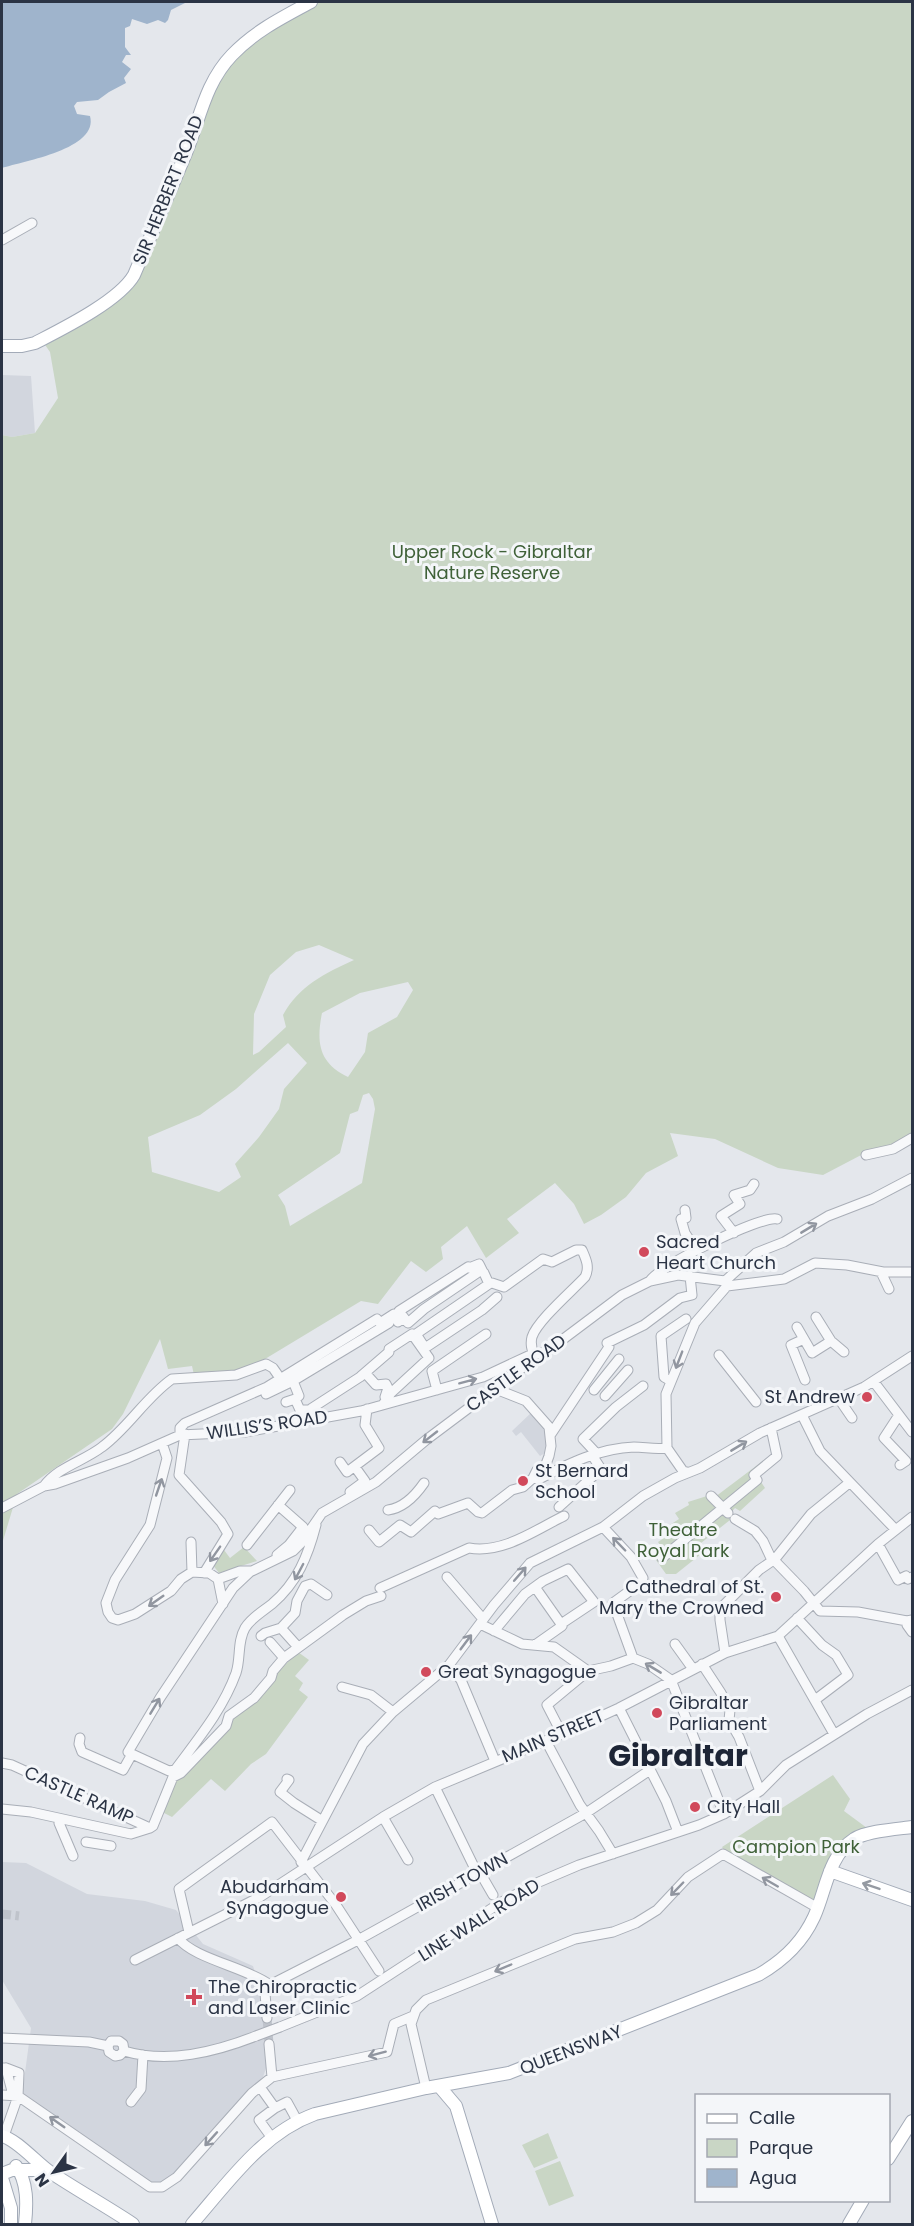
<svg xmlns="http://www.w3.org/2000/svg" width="914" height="2226" viewBox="0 0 914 2226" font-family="Poppins,sans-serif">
<rect width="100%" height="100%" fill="#e4e7ec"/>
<path fill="#d2d6de" d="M2,375L31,376L35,433L12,437L2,435Z
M532,1412L547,1430L548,1436L545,1453L540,1456L521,1432L516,1436L512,1431Z
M2,1862L26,1863L87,1894L145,1901L176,1910L203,1944L253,1966L262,1993L269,2060L263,2077L165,2183L152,2185L22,2095L31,2028L2,1980Z"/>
<path fill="#c9d6c5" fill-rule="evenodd" d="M311,2H912V1135L893,1146L865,1153L823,1175L778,1168L715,1139L670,1133L678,1156L646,1173L626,1197L601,1215L584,1224L574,1204L555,1183L507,1219L519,1233L486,1258L467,1226L441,1247L443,1259L426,1272L411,1261L378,1304L361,1301L265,1359L235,1371L194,1375L192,1366L168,1369L160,1339L123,1414L112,1429L17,1494L2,1544V435L12,437L35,433L58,398L50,352L41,339L125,288L223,65ZM319,945L354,960C325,973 299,986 283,1015L286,1027L259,1052L253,1055L254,1014L270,975L296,952ZM408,982L413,990L397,1017L368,1033L365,1052L348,1077C319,1063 316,1043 322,1013L360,993ZM288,1043L307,1063L284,1089L279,1109L259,1137L235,1164L241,1177L219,1192L152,1172L148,1137L200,1115L236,1089ZM369,1093L373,1099L375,1109L362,1183L290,1226L285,1206L278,1195L340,1153L350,1114L358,1111L363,1095Z
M768,1457L774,1464L757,1476L765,1488L740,1511L735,1508L728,1516L730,1520L701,1543L706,1550L676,1574H666L656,1560L665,1553L658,1542L664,1538L659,1532L679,1519L675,1513L689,1505L688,1502L707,1496L711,1500Z
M244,1547L257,1561L219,1573L212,1564L224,1550L230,1558Z
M298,1652L309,1660L295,1676L303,1683L299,1690L308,1697L266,1754L251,1764L225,1791L211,1779L172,1817L160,1811L172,1784L232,1717Z
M833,1775L850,1799L844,1811L867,1828L847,1837L839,1847L816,1903L726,1853L722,1847Z
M548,2133L558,2158L534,2168L522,2145Z
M560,2161L574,2196L549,2206L535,2171Z"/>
<path fill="#9fb4cc" d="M2,2H187L171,10L168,20L165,23L158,20L147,24L132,19L130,26L125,28V47L131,55H126L122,62L131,69L124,78L126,83L109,92L98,100L77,102L74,106L77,114L90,116C99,149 24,161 2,168Z"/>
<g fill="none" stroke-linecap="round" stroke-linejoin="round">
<path stroke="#bfc3cb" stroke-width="9" stroke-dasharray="9 4.5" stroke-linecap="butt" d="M2,1914L19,1916
M267,2018L269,2044"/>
<defs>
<path id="minor" d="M2,240L32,223
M866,1155L893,1149L912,1138
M685,1210L686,1218L681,1219L685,1233L696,1250
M734,1233L721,1216L740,1204L734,1195L750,1190L754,1184
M483,1272L480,1271L424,1309L408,1323L399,1311L468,1267L469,1268L479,1264L483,1272L484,1273L489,1284
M881,1272L889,1289
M650,1281C658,1266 762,1215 777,1219
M725,1281L756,1253L784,1242L828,1216L872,1199L912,1178
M497,1297L482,1310L425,1348L416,1334L489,1284L492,1283L504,1287L543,1259L552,1262L576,1250H582C586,1259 590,1267 585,1277C572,1291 537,1321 532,1337C530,1344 532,1350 534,1356
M816,1317L831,1341L844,1352
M797,1327L812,1353L831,1341
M804,1339L791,1345L805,1380
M607,1343L644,1325L680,1298L692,1295L690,1276
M719,1355L756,1402
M367,1371V1375L376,1385L386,1384L388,1388L385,1397
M293,1381L299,1396
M671,1381L664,1377L661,1336L686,1319
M874,1382L912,1432
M493,1388L526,1401L549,1427L551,1446L549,1456L546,1464L537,1470L533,1478
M437,1390L432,1371L486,1334
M594,1390L619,1359
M266,1394L293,1381L389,1323
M605,1396L628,1370
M839,1399L852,1418
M286,1402L295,1399L300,1410H309
M384,1403L391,1393L429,1358
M802,1415L820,1451L895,1529
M899,1415L884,1438L906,1461L900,1465
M298,1422L312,1408L360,1377L389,1352V1349L412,1334L429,1358
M185,1434L179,1475L221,1522L228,1534L204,1573
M551,1434L609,1347
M180,1435V1428L185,1423L267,1387L377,1319L380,1323L394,1314L398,1322L404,1318
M162,1443L167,1458L150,1525L115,1580L106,1603L108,1612L112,1618L118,1620L135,1614L171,1591L181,1579L192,1572L209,1573L218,1579
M597,1454L583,1439L616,1407L643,1386
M340,1462L347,1472L379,1448L365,1425L367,1409
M687,1472L683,1471L667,1448L666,1394L695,1323L727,1286L784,1279L815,1263L847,1265L883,1272H912
M44,1486C58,1467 84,1461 102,1447C128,1428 146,1397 172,1379L236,1375L266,1364L273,1368L280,1378
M350,1492L365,1481L355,1467
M711,1496L728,1513
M559,1507L601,1469L592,1455
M2,1508L44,1486L55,1484L128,1458L180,1435L245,1432L361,1411L483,1377L528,1356L546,1352L622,1295L650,1281L678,1275L725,1281
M388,1510C403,1508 415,1496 424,1483
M438,1514L468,1503L478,1512L482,1513L512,1490L523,1487L533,1478L539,1479C568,1464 600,1448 634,1447C645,1447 655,1450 667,1448
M735,1519L755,1531L763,1541L770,1556L804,1591L820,1611L858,1612L907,1621L912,1620
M603,1527L631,1557L643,1578L642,1582L613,1603L633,1658
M369,1530L379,1542L400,1525L411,1532L435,1511
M191,1542L192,1572
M878,1544L898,1580L906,1576L908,1579L912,1577
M247,1545L290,1490
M277,1555L289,1545L303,1527L278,1505
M662,1558L757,1480L754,1475L777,1456L771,1428
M447,1577L483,1619
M218,1579L240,1571H252L293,1551L302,1542L322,1513L376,1482L426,1440L522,1368L534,1356
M218,1579L223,1604
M535,1587L561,1624
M380,1588L469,1548C503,1554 535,1530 564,1516
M797,1618L822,1645L836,1655L848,1675L815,1700
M907,1621V1625L912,1632
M480,1624L522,1644L554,1647L588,1671L611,1666L633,1658
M281,1628L295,1613L297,1601L305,1586L311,1584L327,1595
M494,1631L525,1594L543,1581L568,1569L594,1602L561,1624L562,1626L535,1645
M261,1636L265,1633L281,1628L298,1647
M778,1636L834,1734
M270,1642L284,1658
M675,1644L693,1669
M725,1653L720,1620V1609L759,1570L775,1559L811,1514L849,1483
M633,1658L648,1664L671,1680L724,1814
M702,1664L721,1693L730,1710L729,1720L739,1737L760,1791
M449,1665L461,1680L495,1761
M342,1687L371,1695L393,1712
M619,1708L666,1801L678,1832
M562,1734L547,1705L588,1671
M80,1738L79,1744L82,1752L123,1770L132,1754
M546,1741L580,1805L599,1831L613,1854
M132,1754L169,1771L175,1770C198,1739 223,1709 236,1673C241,1658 237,1642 245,1628C252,1617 262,1612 272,1604C297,1583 308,1556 316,1525
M132,1754L128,1752L160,1698L233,1588L251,1571
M2,1763L12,1765L150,1828
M287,1779L289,1780L280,1792L294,1803L321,1820
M435,1787L477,1873L482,1876L493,1895
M2,1809L31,1812L131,1834L150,1828
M383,1817L408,1860
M59,1823L73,1856
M150,1828L153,1826L173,1777L181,1773L226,1726L229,1716L254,1698L271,1678L273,1671L284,1658L343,1615L366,1601L381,1596
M86,1842L111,1846
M301,1862L363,1744L393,1712L449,1665L494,1605L530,1563L603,1527L643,1496L675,1478L700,1468L760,1433L864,1387L912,1356
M189,1932L179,1889L272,1822L336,1905L379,1971
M178,1938C194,1959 246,1967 270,1985
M135,1960L260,1897L383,1817L435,1787L562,1734L619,1708L725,1653L778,1636L878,1544L912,1517
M270,1985L358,1940L586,1813L650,1770
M267,2018L265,1993L270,1985
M280,2027L357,1996L500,1903L539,1882L579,1865L699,1825L724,1814L760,1791L786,1765L867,1714L912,1690
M2,2038L89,2042L108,2046
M269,2044L272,2077
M108,2046L111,2041H119L123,2044L124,2051
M108,2046L109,2052L115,2056L120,2055L124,2051
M124,2051C168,2064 215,2052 256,2036
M2,2068H6L19,2073L18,2096L4,2136
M6,2068L13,2095
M260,2087L275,2108L287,2102L298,2122
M426,2088L411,2024L416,2010L426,2000L575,1939L613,1932L636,1923L657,1910L688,1877L723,1854L818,1908
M2,2095L18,2096
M18,2096L150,2187H162L177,2177L252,2093L272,2077L387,2052L394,2024L413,2016
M131,2102L141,2089L143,2055
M272,2138L259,2120L275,2108"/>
<path id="major" d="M2,346H22L35,343C62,329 119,301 134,275C151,235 169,194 186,153C200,119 205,83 232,55C255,31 283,17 311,2
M830,1871L912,1900
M439,2086L456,2106L492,2224
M2,2136C16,2139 37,2163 50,2172C77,2190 106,2206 133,2224
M888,2159L912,2121
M16,2166C28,2182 27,2205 25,2224
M2,2174L12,2170H47
M2,2178L11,2208V2224
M192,2224C228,2183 262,2133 315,2114L426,2088L509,2073L758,1975C783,1961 802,1943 814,1917C826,1891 828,1856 854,1839C867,1831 897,1829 912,1827
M849,2224L863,2200"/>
</defs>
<use href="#minor" stroke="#a9aeb7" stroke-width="11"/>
<use href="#major" stroke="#a3abb8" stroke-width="14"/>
<use href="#minor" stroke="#f7f8fa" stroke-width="9"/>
<use href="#major" stroke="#fff" stroke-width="12"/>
<defs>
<path id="minor-bridge" d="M256,2036L280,2027"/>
</defs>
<use href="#minor-bridge" stroke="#a9aeb7" stroke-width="11" stroke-linecap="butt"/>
<use href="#minor-bridge" stroke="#f7f8fa" stroke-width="9"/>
</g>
<defs><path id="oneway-shaft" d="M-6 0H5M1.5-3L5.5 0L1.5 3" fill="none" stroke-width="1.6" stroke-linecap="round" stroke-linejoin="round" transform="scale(1.5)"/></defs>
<g stroke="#9196a0">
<use href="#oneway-shaft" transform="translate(809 1228) rotate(-31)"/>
<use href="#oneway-shaft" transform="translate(679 1360) rotate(111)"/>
<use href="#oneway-shaft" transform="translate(468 1381) rotate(-15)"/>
<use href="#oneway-shaft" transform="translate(430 1437) rotate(142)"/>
<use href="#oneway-shaft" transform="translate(739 1446) rotate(-31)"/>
<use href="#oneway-shaft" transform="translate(159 1487) rotate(-71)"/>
<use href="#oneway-shaft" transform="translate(619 1544) rotate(-134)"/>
<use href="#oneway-shaft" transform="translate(215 1554) rotate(125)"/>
<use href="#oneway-shaft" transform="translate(299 1572) rotate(118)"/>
<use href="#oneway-shaft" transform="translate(520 1574) rotate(-49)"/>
<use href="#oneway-shaft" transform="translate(156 1601) rotate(145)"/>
<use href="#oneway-shaft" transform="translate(466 1642) rotate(-53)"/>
<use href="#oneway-shaft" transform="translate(653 1668) rotate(-149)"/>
<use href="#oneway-shaft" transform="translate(155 1706) rotate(-59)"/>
<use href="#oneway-shaft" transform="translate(770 1882) rotate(-150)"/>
<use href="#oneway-shaft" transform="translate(677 1889) rotate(134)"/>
<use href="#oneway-shaft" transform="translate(503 1968) rotate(157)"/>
<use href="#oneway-shaft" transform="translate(377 2054) rotate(165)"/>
<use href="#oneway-shaft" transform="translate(57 2122) rotate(-145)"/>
<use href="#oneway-shaft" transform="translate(211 2139) rotate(132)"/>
</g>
<use stroke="#959aa2" href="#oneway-shaft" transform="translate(871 1886) rotate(-161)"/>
<g fill="#d1495b" stroke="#f4f6f9" stroke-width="2">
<circle cx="644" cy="1252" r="6"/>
<circle cx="867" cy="1397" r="6"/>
<circle cx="523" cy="1481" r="6"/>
<circle cx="776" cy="1597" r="6"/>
<circle cx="426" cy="1672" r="6"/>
<circle cx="657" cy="1713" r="6"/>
<circle cx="695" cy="1807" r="6"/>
<circle cx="341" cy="1897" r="6"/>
<path d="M191 1988h6v6h6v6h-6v6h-6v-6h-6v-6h6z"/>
</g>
<g text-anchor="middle" stroke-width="6" stroke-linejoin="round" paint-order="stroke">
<g font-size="18" fill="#2b3445" stroke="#f4f6f9">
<text transform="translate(168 190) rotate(-68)" y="6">SIR HERBERT ROAD</text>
<text transform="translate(516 1373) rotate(-36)" y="6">CASTLE ROAD</text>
<text transform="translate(267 1425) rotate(-8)" y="6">WILLIS’S ROAD</text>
<text transform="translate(553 1736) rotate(-23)" y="6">MAIN STREET</text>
<text transform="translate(79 1795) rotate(24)" y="6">CASTLE RAMP</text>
<text transform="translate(462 1882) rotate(-29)" y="6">IRISH TOWN</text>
<text transform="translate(479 1920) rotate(-32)" y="6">LINE WALL ROAD</text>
<text transform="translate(571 2050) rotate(-21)" y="6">QUEENSWAY</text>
</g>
<g font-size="18" fill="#3f6138" stroke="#f4f6f9">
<text x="492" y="558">Upper Rock - Gibraltar<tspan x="492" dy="21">Nature Reserve</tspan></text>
<text x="683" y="1536">Theatre<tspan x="683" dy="21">Royal Park</tspan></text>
<text x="796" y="1853">Campion Park</text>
</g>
<g font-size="18" fill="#2b3445" stroke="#f4f6f9" text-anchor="start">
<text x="656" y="1248">Sacred<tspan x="656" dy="21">Heart Church</tspan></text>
<text x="855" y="1403" text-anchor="end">St Andrew</text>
<text x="535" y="1477">St Bernard<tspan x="535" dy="21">School</tspan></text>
<text x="764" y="1593" text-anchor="end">Cathedral of St.<tspan x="764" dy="21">Mary the Crowned</tspan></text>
<text x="438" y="1678">Great Synagogue</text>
<text x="669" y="1709">Gibraltar<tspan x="669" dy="21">Parliament</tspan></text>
<text x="707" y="1813">City Hall</text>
<text x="329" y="1893" text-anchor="end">Abudarham<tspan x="329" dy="21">Synagogue</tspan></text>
<text x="208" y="1993">The Chiropractic<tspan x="208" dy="21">and Laser Clinic</tspan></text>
</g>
<g font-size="30" font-weight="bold" fill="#1d2536" stroke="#f4f6f9">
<text x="678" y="1766">Gibraltar</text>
</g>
</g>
<rect width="914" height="2226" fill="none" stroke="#2b3445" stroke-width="6"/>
<rect x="695" y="2094" width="195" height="108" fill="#f4f6f9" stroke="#a4a8b1" stroke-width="1.5"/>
<rect x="707" y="2114" width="30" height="9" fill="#ffffff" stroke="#a4a8b1" stroke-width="1.5"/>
<text x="749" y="2124" font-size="18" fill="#2b3445">Calle</text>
<rect x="707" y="2139" width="30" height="18" fill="#c9d6c5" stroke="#a4a8b1" stroke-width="1.5"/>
<text x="749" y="2154" font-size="18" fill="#2b3445">Parque</text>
<rect x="707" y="2169" width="30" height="18" fill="#9fb4cc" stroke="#a4a8b1" stroke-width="1.5"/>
<text x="749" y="2184" font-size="18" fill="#2b3445">Agua</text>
<g transform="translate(54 2172) rotate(236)" stroke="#f4f6f9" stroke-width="4.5" paint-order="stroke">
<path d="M0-4.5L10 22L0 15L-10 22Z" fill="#2b3445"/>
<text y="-9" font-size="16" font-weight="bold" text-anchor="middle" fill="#2b3445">N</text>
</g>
</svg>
